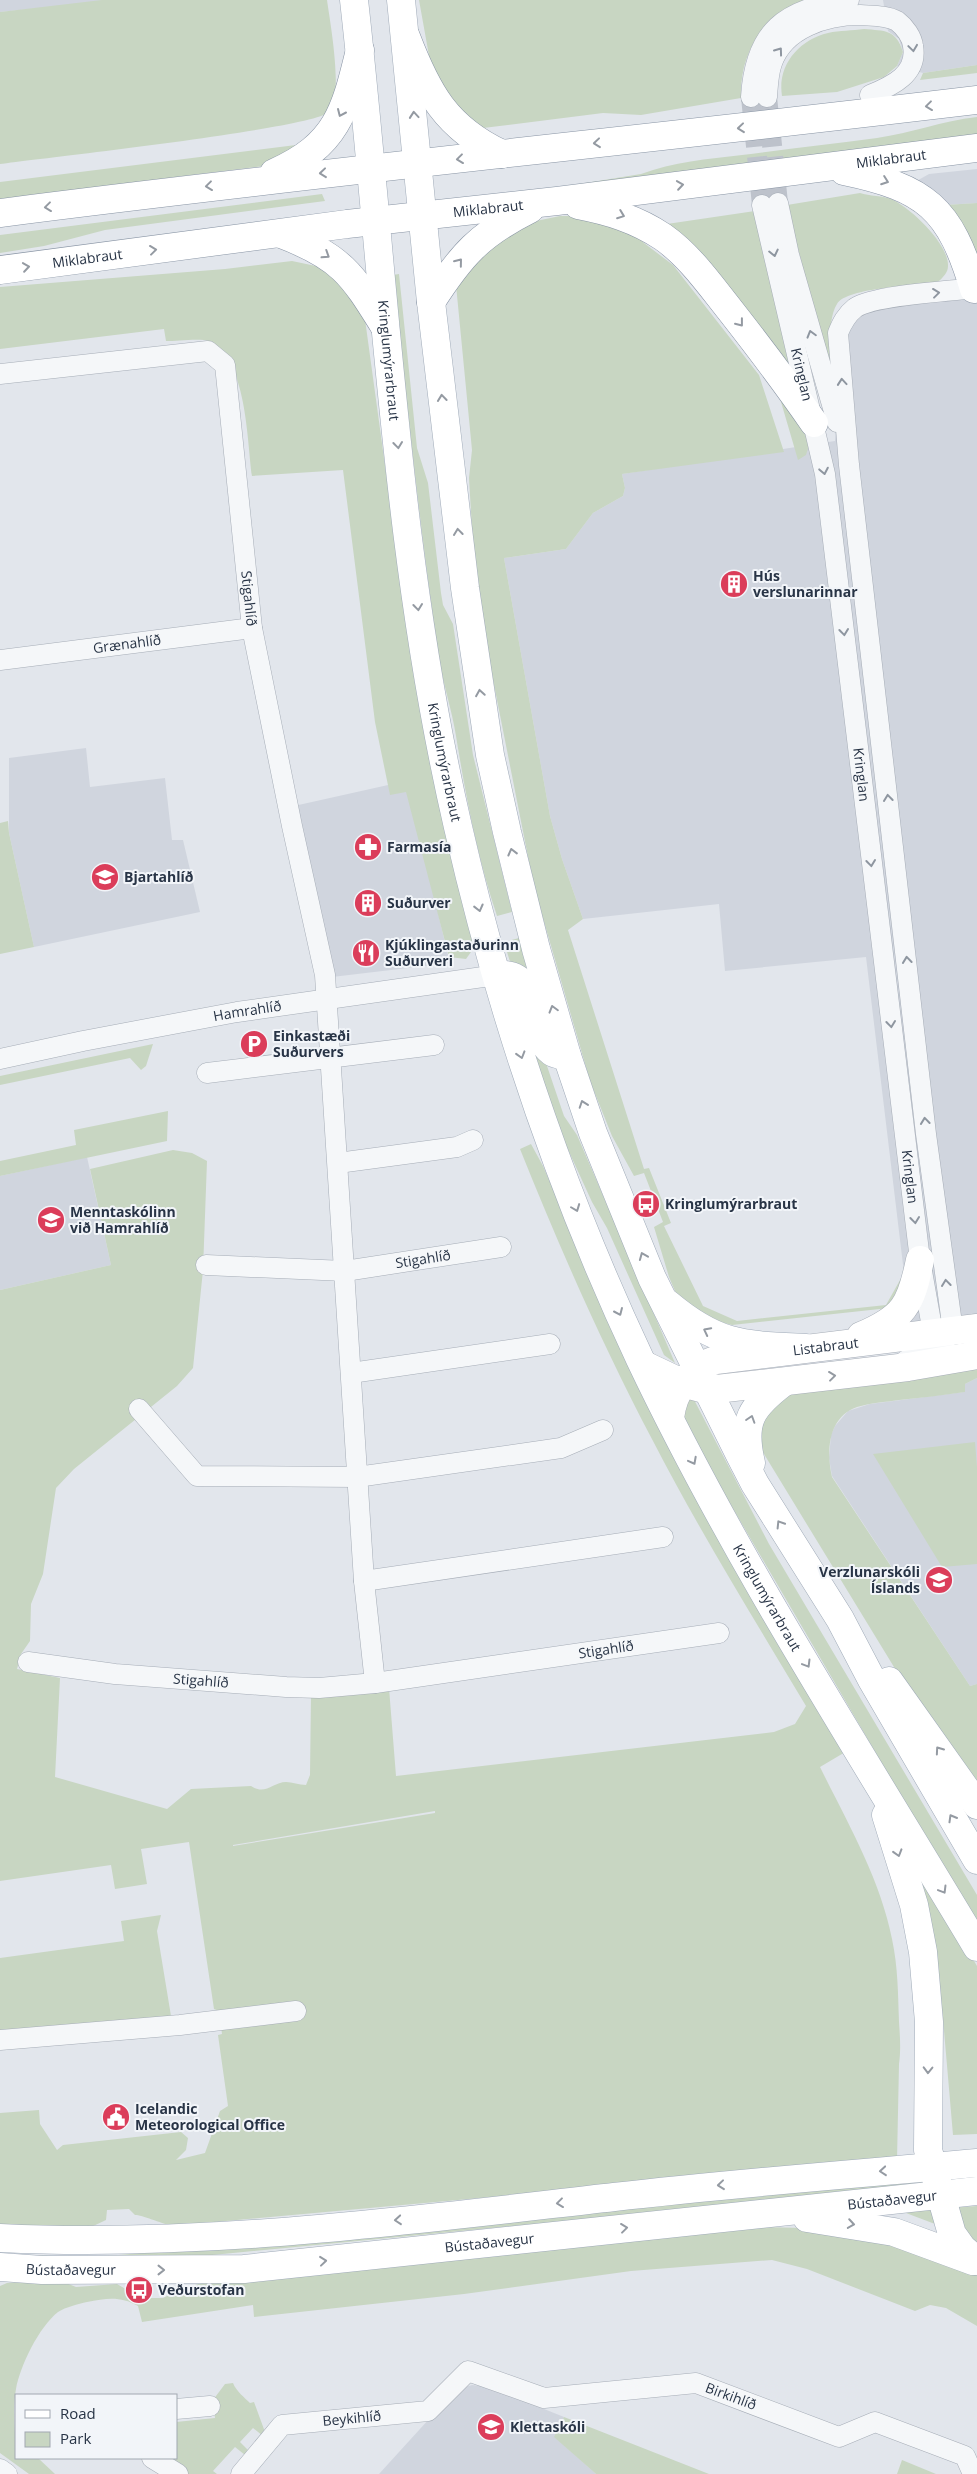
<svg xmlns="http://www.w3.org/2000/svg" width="977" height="2474" viewBox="0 0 977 2474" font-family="'Open Sans',sans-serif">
<rect width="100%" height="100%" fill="#e2e6ec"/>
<path fill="#d0d5de" d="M0,0H102V2L0,12Z
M883,0H977V65L923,73L897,66L903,52L899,39L888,31Z
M977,169V203L945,205L913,183L929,174Z
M977,290V1336L892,1346L904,1273L866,957L725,971L719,904L583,919L562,859L550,816L504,558L566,549L593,513L623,496L625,488L622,474L835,441L839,334L857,309Z
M86,748L90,787L165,778L172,840H183L200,912L34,947L9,833V758Z
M406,781L450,963L332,977L294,806Z
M87,1157L111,1265L0,1290V1176Z
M977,1378V1684L970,1686L832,1476L829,1458L831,1435L835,1426L848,1411L870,1404L964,1392L965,1384Z
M472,2385L489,2387L564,2417L555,2437L596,2474H379L450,2396L462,2388Z"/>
<path fill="#c8d6c2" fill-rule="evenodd" d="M102,0H327C330,22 344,97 329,112C311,129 43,158 0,164V12Z
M419,0H808C795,7 778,14 768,24C748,44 740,71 741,98L641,115L603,113L483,128L466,120L433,78Z
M864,29C885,31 896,29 903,52L897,66L884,77L837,92L782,96C777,65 799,40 828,33C840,30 852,31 864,29Z
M977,65V73L920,80L923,73Z
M977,117V135L474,201L641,174C673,162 708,159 742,155C787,149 832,144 877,138C911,133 942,121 977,117Z
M312,143L280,164L0,199V182Z
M860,193C869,196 884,196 891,199C910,207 949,244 948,266C948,273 943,277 938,282C918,286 847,287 837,304C827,319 831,355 830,374L787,205Z
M322,194L325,201L105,230L44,246L0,253V235Z
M977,203V271L945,205Z
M755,211L797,383L660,225Z
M560,216H585L631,229L644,243L673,265L759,375L784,452L622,474L625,488L623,496L593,513L566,549L504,558L550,816L562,859L583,919L568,930L644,1169L649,1168L671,1223L664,1226L703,1306L737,1321L886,1305L904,1273L903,1290L889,1308L732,1325L720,1322L678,1298L669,1277L654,1227L663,1222L644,1173L634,1176L612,1136L590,1081L534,887L481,619L472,529L469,478L472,450L456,285L471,256L536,221Z
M292,261L330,269L364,312L414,677L461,895L473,942L471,952L466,959L449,957L406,792L390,795L375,722L343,470L252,476C247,440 247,359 209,341C201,338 176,341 166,341L164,329L0,349V287L225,269Z
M399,274L417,448L428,483L441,593L443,605L453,624L473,755L512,912L497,916C477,856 466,797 456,736C452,710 443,684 439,658C420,531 407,403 393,275Z
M774,378L811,439L806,455L798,460Z
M8,821L9,833L34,947L0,954V823Z
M519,938L529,969L526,972L511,965L504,942Z
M531,1019L564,1116L577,1135L675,1363L664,1355L607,1228L592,1202L565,1143L534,1053Z
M153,1044L146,1066L141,1070L130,1058L0,1085V1076Z
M168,1111L167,1141L0,1176V1161L76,1145L74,1130Z
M531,1144L543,1166L588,1271L847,1751L820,1767C847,1822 880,1878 892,1939C898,1967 898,1993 899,2022C900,2037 901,2049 899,2064L897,2160L171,2226C161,2223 142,2215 135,2215L129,2209L107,2210L106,2220L89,2228L0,2224V2113L39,2110L40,2124L57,2150L63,2145L181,2132L188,2138L186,2150L176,2160L205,2153L220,2111L228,2106L218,2035L222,2034L219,2011L214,2009L189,1842L141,1849L147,1884L115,1889L111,1865L0,1881V1290L111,1265L90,1169L173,1150L192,1153L207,1161L203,1270L193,1368L177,1386L74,1469L56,1488L43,1574L31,1604L30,1641L21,1654L17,1669L60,1678L55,1777L167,1809L191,1789L251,1786C265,1796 273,1782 286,1782C292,1782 299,1785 306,1785L310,1775L311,1695L389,1688L396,1776L774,1732L795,1724L806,1706C754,1619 700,1532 653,1441C603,1346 560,1249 520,1149ZM435,1811V1813L233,1846V1845Z
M977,1365V1378L965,1384V1392C943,1395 921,1398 899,1400C885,1402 870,1403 857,1407C828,1417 826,1451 832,1477L970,1686L977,1684V1790L894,1667L756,1441L765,1404L784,1394Z
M690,1392L769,1544L977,1895V1926L680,1418Z
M975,1442L977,1467V1564L942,1567L873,1454Z
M898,1832L977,1966V2134L953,2135L943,2019L932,1947Z
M161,1915L157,1931L171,2016L0,2035V1958L124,1941L121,1921Z
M924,2175L926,2186L140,2262L0,2254C54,2256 111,2260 164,2249Z
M977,2206V2250L950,2208Z
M931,2207L935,2224L898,2210Z
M727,2226L803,2228L850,2233L977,2272V2326L946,2308L930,2305L915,2311L807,2269L772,2260L631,2271L464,2294L254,2317L253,2305L142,2322L138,2306C121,2296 107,2298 87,2302C78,2304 66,2307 58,2312C39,2327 20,2366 16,2389C12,2410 16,2436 16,2458H38L55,2474H29L0,2453V2286L7,2283L56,2279L76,2287L117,2284L141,2298H163L181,2289L202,2283Z
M233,2383C236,2391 245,2398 250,2403L254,2402L265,2432L263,2436L253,2428L240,2442L249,2451L245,2455L235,2447L213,2471L217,2474H188L160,2458H176V2422L215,2418L213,2400L225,2384Z
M564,2417L709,2474H596L554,2437Z
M902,2460L936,2474H897Z"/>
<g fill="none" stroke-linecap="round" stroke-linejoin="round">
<path stroke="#bdc2cb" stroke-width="20" stroke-dasharray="20 10" stroke-linecap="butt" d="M751,97L762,205
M767,97L778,203"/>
<defs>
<g id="street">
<path d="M751,97C755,31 785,8 849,0"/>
<path d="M767,97C768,85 768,74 772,63C784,28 826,15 860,15C872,16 886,15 897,21C905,27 912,37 913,46C918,74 892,86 870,95"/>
<path d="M778,203L789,255L837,422"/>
<path id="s1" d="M762,205L825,474L920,1260L933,1333L944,1341"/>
<path id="s2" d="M0,374L208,351L225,365L252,628L292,826L325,975L364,1581L375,1683"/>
<path id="s3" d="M0,660L252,628"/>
<path id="s4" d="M0,1059L83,1041L237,1012L497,975"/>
<path d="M207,1073L434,1045"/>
<path d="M338,1163L457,1147L473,1140"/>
<path id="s5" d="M206,1265L345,1271L501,1247"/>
<path d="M905,1361L944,1341L953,1331L926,1134L849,465L838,333C842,323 846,315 855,308C874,295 951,291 977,288"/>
<path d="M351,1373L550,1344"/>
<path d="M139,1409L197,1476L357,1477L561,1448L603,1430"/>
<path d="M364,1581L663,1537"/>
<path id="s6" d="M28,1662L115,1674L286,1687L319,1688L375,1683L719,1633"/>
<path d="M0,2040L180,2025L296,2011"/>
<path d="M176,2409L210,2406"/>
<path d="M152,2458L178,2474"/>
<path d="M0,2469L7,2474"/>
<path id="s7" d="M241,2474L282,2425L428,2411L468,2371L544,2398L696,2383L839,2437L875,2422L965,2456L973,2474"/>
</g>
<g id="secondary">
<path d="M861,1336C904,1318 911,1305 920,1260"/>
<path d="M644,1365L682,1383L708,1390L908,1367L977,1355"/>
<path id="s8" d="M670,1418C673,1391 689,1368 716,1360L977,1328"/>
</g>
<g id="primary">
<path id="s9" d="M354,0C385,276 395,556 458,827C500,1010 560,1189 640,1359C737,1563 861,1753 977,1947"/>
<path d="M401,0L431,302L465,588L490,755L507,832L536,949L567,1056L593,1133L652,1278L740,1455L755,1484L840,1619L872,1680L977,1860"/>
<path d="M497,975C544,971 524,1032 552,1052C556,1055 563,1055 567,1056"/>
<path d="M668,1304C718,1346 744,1345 806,1348"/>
<path d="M751,1463C741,1421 751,1407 784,1382"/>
<path d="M889,1681L977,1805"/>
<path d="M886,1815L914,1905L923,1952L929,2022L928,2150L952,2234L962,2248L977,2261"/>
<path d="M807,2218L894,2232L973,2261"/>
<path d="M0,2238C204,2248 412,2220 614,2197C735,2183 856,2174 977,2163"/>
<path id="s10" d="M0,2267L42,2270L244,2269L977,2191"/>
</g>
<g id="highway">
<path d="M406,37C427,92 446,128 502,154"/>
<path d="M844,171C926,188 950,208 974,289"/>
<path d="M274,173C337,145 345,112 360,50"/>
<path d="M578,205C609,211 636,219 663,237C690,256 710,285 730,310C759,347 787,384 814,423"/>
<path d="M0,213C325,171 651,139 977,100"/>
<path d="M281,234C342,257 352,274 385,327"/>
<path id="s11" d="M0,270L347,224L557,201L977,148"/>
<path d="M431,302C461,255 480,234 530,209"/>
</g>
</defs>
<use href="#street" stroke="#a6adb7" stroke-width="21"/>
<use href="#secondary" stroke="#a6adb7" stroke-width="29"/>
<use href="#primary" stroke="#a0abb9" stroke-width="29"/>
<use href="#highway" stroke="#8894a4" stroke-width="29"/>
<use href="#street" stroke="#f5f7f9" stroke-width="20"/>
<use href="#secondary" stroke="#fff" stroke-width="28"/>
<use href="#primary" stroke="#fff" stroke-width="28"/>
<use href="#highway" stroke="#fff" stroke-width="28"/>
</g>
<defs><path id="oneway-chevron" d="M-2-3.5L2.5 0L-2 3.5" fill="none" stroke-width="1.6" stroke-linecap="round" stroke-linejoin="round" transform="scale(1.25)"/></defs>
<g stroke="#8e96a0">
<use href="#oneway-chevron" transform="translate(913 48) rotate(82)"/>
<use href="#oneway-chevron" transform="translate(779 51) rotate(-54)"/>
<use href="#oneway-chevron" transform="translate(774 253) rotate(77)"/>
<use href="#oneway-chevron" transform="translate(936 293) rotate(-7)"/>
<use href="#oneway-chevron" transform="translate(811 334) rotate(-106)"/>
<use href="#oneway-chevron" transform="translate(842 382) rotate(-95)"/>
<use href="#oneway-chevron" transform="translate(824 471) rotate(79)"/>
<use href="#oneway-chevron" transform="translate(844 632) rotate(83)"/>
<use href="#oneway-chevron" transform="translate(888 798) rotate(-97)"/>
<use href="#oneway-chevron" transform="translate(871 863) rotate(83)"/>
<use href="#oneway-chevron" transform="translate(907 960) rotate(-96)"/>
<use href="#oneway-chevron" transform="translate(891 1024) rotate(83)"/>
<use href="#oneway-chevron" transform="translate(925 1121) rotate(-96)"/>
<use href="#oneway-chevron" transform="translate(915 1220) rotate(83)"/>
<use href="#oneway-chevron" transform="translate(946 1283) rotate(-97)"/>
</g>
<g stroke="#949aa2">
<use href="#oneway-chevron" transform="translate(929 106) rotate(173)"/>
<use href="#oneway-chevron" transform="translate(341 113) rotate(114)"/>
<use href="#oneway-chevron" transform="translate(414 115) rotate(-95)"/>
<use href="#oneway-chevron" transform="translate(741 128) rotate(174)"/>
<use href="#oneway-chevron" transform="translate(597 143) rotate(174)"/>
<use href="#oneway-chevron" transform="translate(460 159) rotate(173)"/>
<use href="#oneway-chevron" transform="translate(323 173) rotate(174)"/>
<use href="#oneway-chevron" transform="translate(885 181) rotate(20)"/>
<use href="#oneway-chevron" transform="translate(680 185) rotate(-8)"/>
<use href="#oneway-chevron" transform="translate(209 186) rotate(173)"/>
<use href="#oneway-chevron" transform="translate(48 207) rotate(173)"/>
<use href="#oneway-chevron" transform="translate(621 215) rotate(21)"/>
<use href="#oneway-chevron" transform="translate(153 250) rotate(-7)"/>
<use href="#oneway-chevron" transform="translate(326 255) rotate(33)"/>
<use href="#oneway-chevron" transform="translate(459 262) rotate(-51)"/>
<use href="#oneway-chevron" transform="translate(26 267) rotate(-8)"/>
<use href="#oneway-chevron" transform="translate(740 323) rotate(52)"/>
<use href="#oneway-chevron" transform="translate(442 398) rotate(-96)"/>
<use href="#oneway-chevron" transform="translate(398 445) rotate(83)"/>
<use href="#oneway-chevron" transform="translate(458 532) rotate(-97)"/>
<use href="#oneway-chevron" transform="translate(418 607) rotate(83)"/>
<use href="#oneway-chevron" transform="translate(480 693) rotate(-99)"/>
<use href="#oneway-chevron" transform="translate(512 852) rotate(-104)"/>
<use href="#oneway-chevron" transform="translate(479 908) rotate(76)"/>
<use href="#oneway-chevron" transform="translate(553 1009) rotate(-106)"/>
<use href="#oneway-chevron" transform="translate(521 1055) rotate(73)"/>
<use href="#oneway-chevron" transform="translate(583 1104) rotate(-109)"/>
<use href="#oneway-chevron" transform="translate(576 1208) rotate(69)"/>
<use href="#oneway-chevron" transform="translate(643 1256) rotate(-112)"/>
<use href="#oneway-chevron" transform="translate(619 1312) rotate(66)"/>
<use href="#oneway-chevron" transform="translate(707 1331) rotate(-153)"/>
<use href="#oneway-chevron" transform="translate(832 1376) rotate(-7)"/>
<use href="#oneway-chevron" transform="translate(751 1419) rotate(-72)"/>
<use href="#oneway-chevron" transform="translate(693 1461) rotate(62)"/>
<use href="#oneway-chevron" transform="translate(780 1524) rotate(-122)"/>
<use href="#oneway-chevron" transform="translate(807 1664) rotate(59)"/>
<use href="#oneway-chevron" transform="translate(939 1750) rotate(-125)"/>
<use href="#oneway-chevron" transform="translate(952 1818) rotate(-120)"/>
<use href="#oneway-chevron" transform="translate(898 1853) rotate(73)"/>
<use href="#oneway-chevron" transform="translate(943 1890) rotate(59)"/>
<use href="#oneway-chevron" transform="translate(928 2070) rotate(91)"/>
<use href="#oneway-chevron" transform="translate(883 2171) rotate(175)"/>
<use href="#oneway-chevron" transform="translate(721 2185) rotate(174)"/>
<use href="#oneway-chevron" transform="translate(560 2203) rotate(173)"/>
<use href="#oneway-chevron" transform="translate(398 2220) rotate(175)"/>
<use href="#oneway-chevron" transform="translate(851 2224) rotate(9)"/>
<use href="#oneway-chevron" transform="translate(624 2228) rotate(-7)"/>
<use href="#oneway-chevron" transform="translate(323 2261) rotate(-6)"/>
<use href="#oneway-chevron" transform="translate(161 2270)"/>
</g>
<defs>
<symbol id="building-disc" viewBox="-11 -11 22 22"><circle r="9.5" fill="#db3d5a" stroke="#f2f5f9"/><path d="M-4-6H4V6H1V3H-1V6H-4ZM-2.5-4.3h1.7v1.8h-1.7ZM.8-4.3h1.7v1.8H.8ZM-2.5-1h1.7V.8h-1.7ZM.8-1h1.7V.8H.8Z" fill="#fff"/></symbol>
<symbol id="pharmacy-disc" viewBox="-11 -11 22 22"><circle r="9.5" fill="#db3d5a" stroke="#f2f5f9"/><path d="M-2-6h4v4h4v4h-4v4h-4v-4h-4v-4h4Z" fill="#fff"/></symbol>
<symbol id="school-disc" viewBox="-11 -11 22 22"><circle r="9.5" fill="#db3d5a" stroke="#f2f5f9"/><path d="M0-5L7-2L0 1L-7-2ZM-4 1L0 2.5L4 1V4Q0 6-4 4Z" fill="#fff"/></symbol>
<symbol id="restaurant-disc" viewBox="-11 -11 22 22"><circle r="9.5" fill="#db3d5a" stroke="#f2f5f9"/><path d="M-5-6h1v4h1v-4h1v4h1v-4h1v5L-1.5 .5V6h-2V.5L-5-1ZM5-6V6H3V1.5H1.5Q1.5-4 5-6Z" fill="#fff"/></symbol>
<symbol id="parking-disc" viewBox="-11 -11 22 22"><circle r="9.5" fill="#db3d5a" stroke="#f2f5f9"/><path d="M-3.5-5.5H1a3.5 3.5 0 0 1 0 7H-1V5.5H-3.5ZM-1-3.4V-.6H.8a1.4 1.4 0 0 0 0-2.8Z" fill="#fff"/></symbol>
<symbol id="bus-disc" viewBox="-11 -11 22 22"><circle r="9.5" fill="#db3d5a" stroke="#f2f5f9"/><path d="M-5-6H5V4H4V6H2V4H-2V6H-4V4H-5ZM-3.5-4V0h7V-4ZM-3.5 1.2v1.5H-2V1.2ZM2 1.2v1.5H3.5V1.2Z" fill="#fff"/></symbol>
<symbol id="civic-disc" viewBox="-11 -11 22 22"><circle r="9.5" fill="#db3d5a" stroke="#f2f5f9"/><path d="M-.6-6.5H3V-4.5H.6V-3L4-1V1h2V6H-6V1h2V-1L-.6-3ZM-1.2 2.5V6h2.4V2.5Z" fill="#fff"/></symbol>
</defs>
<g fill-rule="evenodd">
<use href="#building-disc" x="718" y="568" width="32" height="32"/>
<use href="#pharmacy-disc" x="352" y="831" width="32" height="32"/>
<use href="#school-disc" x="89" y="861" width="32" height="32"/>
<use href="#building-disc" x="352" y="887" width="32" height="32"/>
<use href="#restaurant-disc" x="350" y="937" width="32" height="32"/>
<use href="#parking-disc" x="238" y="1028" width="32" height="32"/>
<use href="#bus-disc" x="630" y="1188" width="32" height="32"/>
<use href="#school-disc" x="35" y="1204" width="32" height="32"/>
<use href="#school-disc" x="923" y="1564" width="32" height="32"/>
<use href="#civic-disc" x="100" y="2101" width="32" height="32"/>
<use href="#bus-disc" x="123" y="2274" width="32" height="32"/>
<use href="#school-disc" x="475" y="2411" width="32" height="32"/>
</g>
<g text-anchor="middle" stroke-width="4" stroke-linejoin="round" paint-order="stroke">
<g font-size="14" fill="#283446" stroke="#f2f5f9">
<text dy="5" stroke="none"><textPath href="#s11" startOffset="898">Miklabraut</textPath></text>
<text dy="5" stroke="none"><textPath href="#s11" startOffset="492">Miklabraut</textPath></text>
<text dy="5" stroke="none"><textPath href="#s11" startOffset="88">Miklabraut</textPath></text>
<text dy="5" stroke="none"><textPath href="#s9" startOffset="362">Kringlumýrarbraut</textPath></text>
<text dy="5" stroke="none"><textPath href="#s1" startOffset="174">Kringlan</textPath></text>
<text dy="5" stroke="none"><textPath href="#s2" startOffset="466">Stigahlíð</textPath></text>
<text dy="5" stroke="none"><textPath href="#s3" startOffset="128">Grænahlíð</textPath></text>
<text dy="5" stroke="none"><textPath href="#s9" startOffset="768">Kringlumýrarbraut</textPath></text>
<text dy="5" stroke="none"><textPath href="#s1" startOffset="579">Kringlan</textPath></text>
<text dy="5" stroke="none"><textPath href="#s4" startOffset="252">Hamrahlíð</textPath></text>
<text dy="5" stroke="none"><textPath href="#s1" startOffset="984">Kringlan</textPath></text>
<text dy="5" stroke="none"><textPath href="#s5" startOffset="218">Stigahlíð</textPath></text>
<text dy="5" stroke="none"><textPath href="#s8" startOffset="189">Listabraut</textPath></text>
<text dy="5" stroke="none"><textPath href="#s9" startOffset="1668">Kringlumýrarbraut</textPath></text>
<text dy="5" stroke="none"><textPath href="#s6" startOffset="582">Stigahlíð</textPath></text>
<text dy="5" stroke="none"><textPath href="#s6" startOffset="174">Stigahlíð</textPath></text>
<text dy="5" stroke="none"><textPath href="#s10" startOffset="896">Bústaðavegur</textPath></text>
<text dy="5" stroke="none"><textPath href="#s10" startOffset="491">Bústaðavegur</textPath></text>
<text dy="5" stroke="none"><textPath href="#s10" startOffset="71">Bústaðavegur</textPath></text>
<text dy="5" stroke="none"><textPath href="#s7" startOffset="538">Birkihlíð</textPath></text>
<text dy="5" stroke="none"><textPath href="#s7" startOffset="134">Beykihlíð</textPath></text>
</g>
<g font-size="14" font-weight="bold" fill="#283446" stroke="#f2f5f9" text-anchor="start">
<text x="753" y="581">Hús<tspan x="753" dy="16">verslunarinnar</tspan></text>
<text x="387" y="852">Farmasía</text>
<text x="124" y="882">Bjartahlíð</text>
<text x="387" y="908">Suðurver</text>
<text x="385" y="950">Kjúklingastaðurinn<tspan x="385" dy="16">Suðurveri</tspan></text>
<text x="273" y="1041">Einkastæði<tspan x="273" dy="16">Suðurvers</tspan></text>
<text x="665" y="1209">Kringlumýrarbraut</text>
<text x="70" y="1217">Menntaskólinn<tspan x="70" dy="16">við Hamrahlíð</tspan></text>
<text x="920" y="1577" text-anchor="end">Verzlunarskóli<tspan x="920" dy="16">Íslands</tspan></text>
<text x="135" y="2114">Icelandic<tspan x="135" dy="16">Meteorological Office</tspan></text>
<text x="158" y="2295">Veðurstofan</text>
<text x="510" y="2432">Klettaskóli</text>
</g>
</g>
<rect x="15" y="2394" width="162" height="65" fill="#f2f5f9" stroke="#a1a8b1"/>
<rect x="25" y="2410" width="25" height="8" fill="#ffffff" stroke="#a1a8b1"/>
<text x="60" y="2419" font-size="15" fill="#283446">Road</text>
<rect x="25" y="2432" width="25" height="15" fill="#c8d6c2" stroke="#a1a8b1"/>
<text x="60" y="2444" font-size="15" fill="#283446">Park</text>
</svg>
